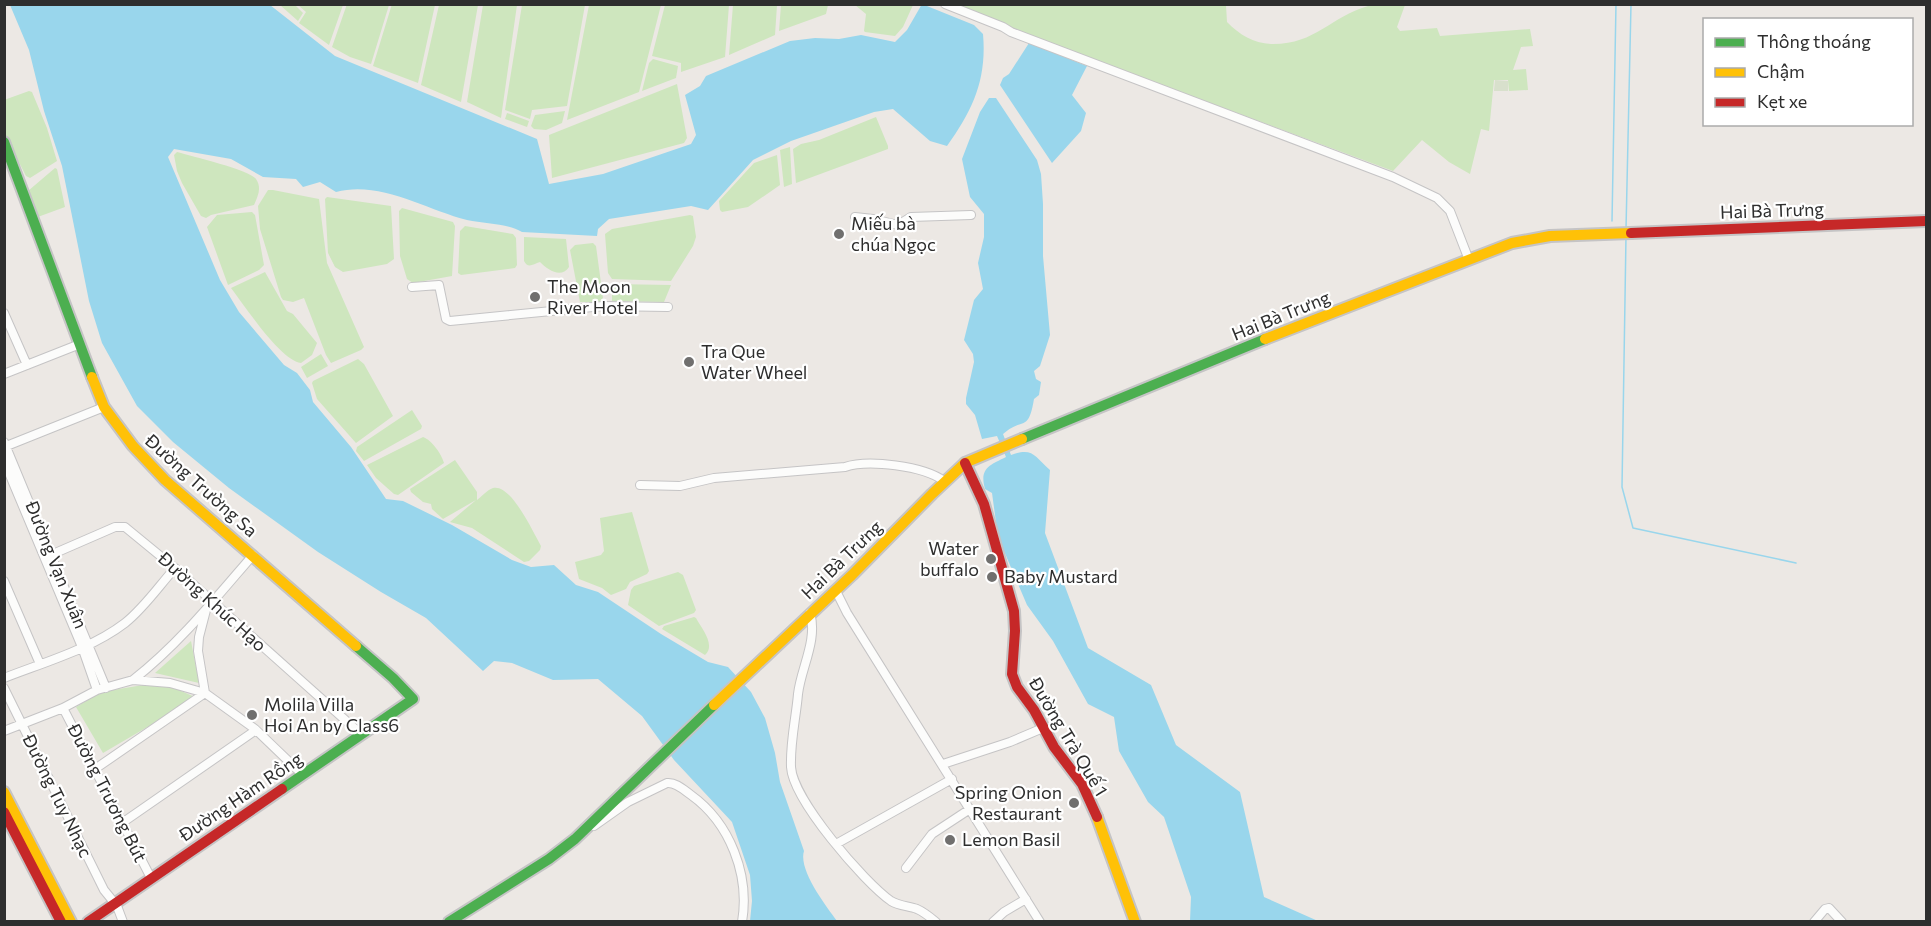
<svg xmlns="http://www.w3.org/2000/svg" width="1931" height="926" viewBox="0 0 1931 926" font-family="Commissioner,sans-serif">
<rect width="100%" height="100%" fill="#ece8e4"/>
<path fill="#cee6be" d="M347,4L389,5L371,64L350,57L332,47Z
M392,4L435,5L418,83L373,66Z
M280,5H295L303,13L298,21Z
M298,5H343L329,45L299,23L306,12Z
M439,5H478L461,102L421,85Z
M483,5H517L501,118L467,102Z
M522,5H585L567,106L532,110L530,119L505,110Z
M589,5H661L639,92L567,120Z
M665,5H729L725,57L681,72V63L652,56Z
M733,5H777L775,35L729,55Z
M781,5V4L828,5L826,14L779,31Z
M855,5V4L913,5L903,27L895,36L865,32L864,31L866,14Z
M953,5H1226L1227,22C1240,35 1253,43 1271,44C1315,45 1330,17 1368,6C1379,2 1393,5 1405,5L1397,27L1400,31L1437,28L1440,36L1530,29L1533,46L1521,47L1513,70L1526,69L1528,90L1509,91L1508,80H1494L1489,131L1481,129L1470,174L1449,162L1422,140L1393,171L1087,57Z
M653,59L678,66L676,78L642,91L649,63Z
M677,84L687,138L684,143L552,178L549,135Z
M29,91L32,92L47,128L57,161L30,178L26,176L4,133V100Z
M565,111L562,123L546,130L534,129L531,126L535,115Z
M507,113L529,121L527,127L505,119Z
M876,117L888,146V149L796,183L793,149L801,144L819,140Z
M790,147L792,184L784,187L780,150Z
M177,152C191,156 250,170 256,179C262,188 258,196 254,205L211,215L206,218L201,216L182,183L177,171L174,155Z
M777,155L780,185L748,207L722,212L720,210L719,201L754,163Z
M55,168L57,169L65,207L35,218L28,191Z
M268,190H273L319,199L327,263L364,347L361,350L331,363L326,355L304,298L293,302L283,300L281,297L260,229L258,206Z
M327,197L391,206L394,259L387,264L343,272L335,267L328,253L325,199Z
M402,208L453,222L455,226L452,276L413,283L407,279L400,256L399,211Z
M252,212L255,215L264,265L259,270L228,285L207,227L217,215Z
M690,215L693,216L696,237L693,246L671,281L612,279L608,273L605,234L612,229Z
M465,226L513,234L516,238L517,265L515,268L461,275L458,273L460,231Z
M524,237L566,239L569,267C561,279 548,270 540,262C533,264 528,269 524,261Z
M593,243L596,246L603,298L599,302H580L570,250L575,245Z
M265,272L287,311L293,314L317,343L312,355L301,363C280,360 245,306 231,288Z
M612,284L671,285L664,302L612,301Z
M321,354L328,366L307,378L301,367Z
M358,359L364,364L393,416L356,443L317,399L312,383L313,381Z
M412,410L422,426L421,429L364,461L356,451L357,447Z
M423,437C432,440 442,455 444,463L398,495L394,494L376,478L367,465Z
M455,460L477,492V500C481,497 487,490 493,488C511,483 534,534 541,546L540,550L529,561L524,562L472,528L450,522L476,500L443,519L432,509L431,504L423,502L411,492L410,489Z
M632,512L649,571L647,574L630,582L626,589L611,595L602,588L579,579L575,562L601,555L604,551L600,518Z
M678,572L683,575L696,610L694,613L659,626L628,605L631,590L634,586Z
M694,617L696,618C702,629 716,645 705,655L662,629L664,626Z
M191,641L199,683L155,673Z
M143,685L170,686L197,698L103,753L76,707L101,692Z"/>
<path fill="#d8e0cc" d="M1495,80L1508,81V91H1494Z"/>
<path fill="#99d6ec" d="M922,4L974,25L983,34C987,79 973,110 947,146L930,141L893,109L874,112L791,141L753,160L708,210L691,206L609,219L598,229L597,236L522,232C506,223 485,224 467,220C425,209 379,180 336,192L320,182L303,187L296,179L263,177L231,159L174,149L168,157L220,280L239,312L284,365L297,373L310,390L313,402L351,447L386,499L403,501L452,525L512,560L531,567L554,565L576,585L598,592L661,634L708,662L728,667L751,692L765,718L775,753L780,782L804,851C798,870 826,906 837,921H750L752,901L750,875L732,822L674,760L642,716L598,679L553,680L512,663L494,661L483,671L426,618L381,592L318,552L229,488L173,442L137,406L102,343L89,301L62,166L44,111L29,50L10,5H270L335,56L537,139L549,184L603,174L691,144L696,135L685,95L700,86L706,76L790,41L815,38L839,39L861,35L895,42L907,30Z
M1029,43L1087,66L1072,95L1086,113L1081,131L1052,163L1000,85L1003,78L1009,74Z
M989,98H996L1037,160L1041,174L1043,204V256L1050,335L1040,366L1034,371L1036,379L1041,382L1039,395L1034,399C1028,434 1023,416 1003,434L1011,455C1033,447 1034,456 1050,470L1045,533L1088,648L1151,685L1176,745L1240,792L1264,897L1318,921H1190L1191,897L1164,817L1148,802L1119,751L1114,717L1088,704L1053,641L1027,605L998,537L992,493L985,489C979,468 990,465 1006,457L997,436L982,439L975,415L966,404V398L974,362L973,354L964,340L974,300L983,289L978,263L984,237V214L970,197L962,159L980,112Z"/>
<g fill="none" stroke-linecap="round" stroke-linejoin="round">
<path stroke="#99d6ec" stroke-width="1.5" d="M1612,221L1616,4
M1626,229L1631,4
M1626,236L1622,487L1633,528L1796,563"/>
<defs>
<path id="street" d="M945,4L1003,27L1011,32L1393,177L1437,198L1450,211L1469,260
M855,217L873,219L898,225L911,217L971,215
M412,287L439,285L446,319L450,321L603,306L668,307
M4,313L27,365
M4,374L80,344
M4,442L106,688
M4,447L104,407
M4,461L82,647L97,690
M640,485L680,486L714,478L845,467C868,459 924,466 944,481
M46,557L115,527H125L175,568L362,735
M4,581L40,664
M836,591L847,613L1040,922
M810,613C818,640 801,668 798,694C796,718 790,742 791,767C793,800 864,882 891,901C899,906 909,906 917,909C924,912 930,917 936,922
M4,678C45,662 91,649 125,623C144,608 159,586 175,568
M133,680C179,644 215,599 253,555
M4,688L104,890L117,906L123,922
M63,708L151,878
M4,731L63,708L97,690L133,680L170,683L205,693L255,729L303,775
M943,764L1010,742L1043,728
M95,769L205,693L198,651L199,637L206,610
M122,823L256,730
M594,826L628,802L667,783C676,782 684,790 691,795C730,823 750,875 742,922
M836,844L952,779
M906,868L932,834L970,809
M993,922L1004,912L1026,899
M1814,922L1825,909L1829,908L1842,922"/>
<path id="fast" d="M4,142L92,377
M1022,439L1265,339
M282,789L413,699L393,678L356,646
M449,922L549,859L575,839L714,705"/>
<path id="slow" d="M1265,339L1512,243L1550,236L1631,233
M92,377L104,407L133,446L165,480L356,646
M714,705L852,575L932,494L965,463L1022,439
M4,792L71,922
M1097,817L1135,922"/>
<path id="jam" d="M1631,233L1926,221
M965,463L984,504L1014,611L1015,631L1012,674L1017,687L1034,710L1054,747L1082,784L1097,817
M4,812L61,922
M88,922L282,789"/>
</defs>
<use href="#street" stroke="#c5c4c5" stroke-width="10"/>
<use href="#fast" stroke="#c5c4c5" stroke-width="14"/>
<use href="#slow" stroke="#c5c4c5" stroke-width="14"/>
<use href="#jam" stroke="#c5c4c5" stroke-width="14"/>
<use href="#street" stroke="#fcfcfb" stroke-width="8"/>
<use href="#fast" stroke="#4caf50" stroke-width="10"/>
<use href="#slow" stroke="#ffc107" stroke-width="10"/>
<use href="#jam" stroke="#c62828" stroke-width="10"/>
</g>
<g fill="#706f6e" stroke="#fff" stroke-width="2">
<circle cx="839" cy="234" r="6"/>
<circle cx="535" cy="297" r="6"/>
<circle cx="689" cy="362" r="6"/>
<circle cx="991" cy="559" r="6"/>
<circle cx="992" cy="577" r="6"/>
<circle cx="252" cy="715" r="6"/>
<circle cx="1074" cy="803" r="6"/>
<circle cx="950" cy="840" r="6"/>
</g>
<g text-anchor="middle" stroke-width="4.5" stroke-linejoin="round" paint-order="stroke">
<g font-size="18" fill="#2e2e2e" stroke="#fff">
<text transform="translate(1772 211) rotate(-2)" y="6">Hai Bà Trưng</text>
<text transform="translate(1281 316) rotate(-22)" y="6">Hai Bà Trưng</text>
<text transform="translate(201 486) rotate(42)" y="6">Đường Trường Sa</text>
<text transform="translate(842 560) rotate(-44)" y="6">Hai Bà Trưng</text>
<text transform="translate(56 565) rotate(68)" y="6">Đường Vạn Xuân</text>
<text transform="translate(212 602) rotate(42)" y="6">Đường Khúc Hạo</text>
<text transform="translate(1068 737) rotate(59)" y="6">Đường Trà Quế 1</text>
<text transform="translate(107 793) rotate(63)" y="6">Đường Trương Bút</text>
<text transform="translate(57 796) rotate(64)" y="6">Đường Tuy Nhạc</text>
<text transform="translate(241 797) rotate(-34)" y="6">Đường Hàm Rồng</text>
</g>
<g font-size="18" fill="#2e2e2e" stroke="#fff" text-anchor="start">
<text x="851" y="230">Miếu bà<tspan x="851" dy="21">chúa Ngọc</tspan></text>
<text x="547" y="293">The Moon<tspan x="547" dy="21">River Hotel</tspan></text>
<text x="701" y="358">Tra Que<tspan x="701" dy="21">Water Wheel</tspan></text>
<text x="979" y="555" text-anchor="end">Water<tspan x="979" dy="21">buffalo</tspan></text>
<text x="1004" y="583">Baby Mustard</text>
<text x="264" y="711">Molila Villa<tspan x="264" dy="21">Hoi An by Class6</tspan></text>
<text x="1062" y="799" text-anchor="end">Spring Onion<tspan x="1062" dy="21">Restaurant</tspan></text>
<text x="962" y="846">Lemon Basil</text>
</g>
</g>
<rect width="1931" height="926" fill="none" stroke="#2e2e2e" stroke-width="12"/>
<rect x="1703" y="18" width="210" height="108" fill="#ffffff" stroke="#ababab" stroke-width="1.5"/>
<rect x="1715" y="38" width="30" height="9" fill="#4caf50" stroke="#ababab" stroke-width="1.5"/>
<text x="1757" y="48" font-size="18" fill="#2e2e2e">Thông thoáng</text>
<rect x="1715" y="68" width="30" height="9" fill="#ffc107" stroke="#ababab" stroke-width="1.5"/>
<text x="1757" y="78" font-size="18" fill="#2e2e2e">Chậm</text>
<rect x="1715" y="98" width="30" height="9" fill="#c62828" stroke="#ababab" stroke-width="1.5"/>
<text x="1757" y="108" font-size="18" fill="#2e2e2e">Kẹt xe</text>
</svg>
